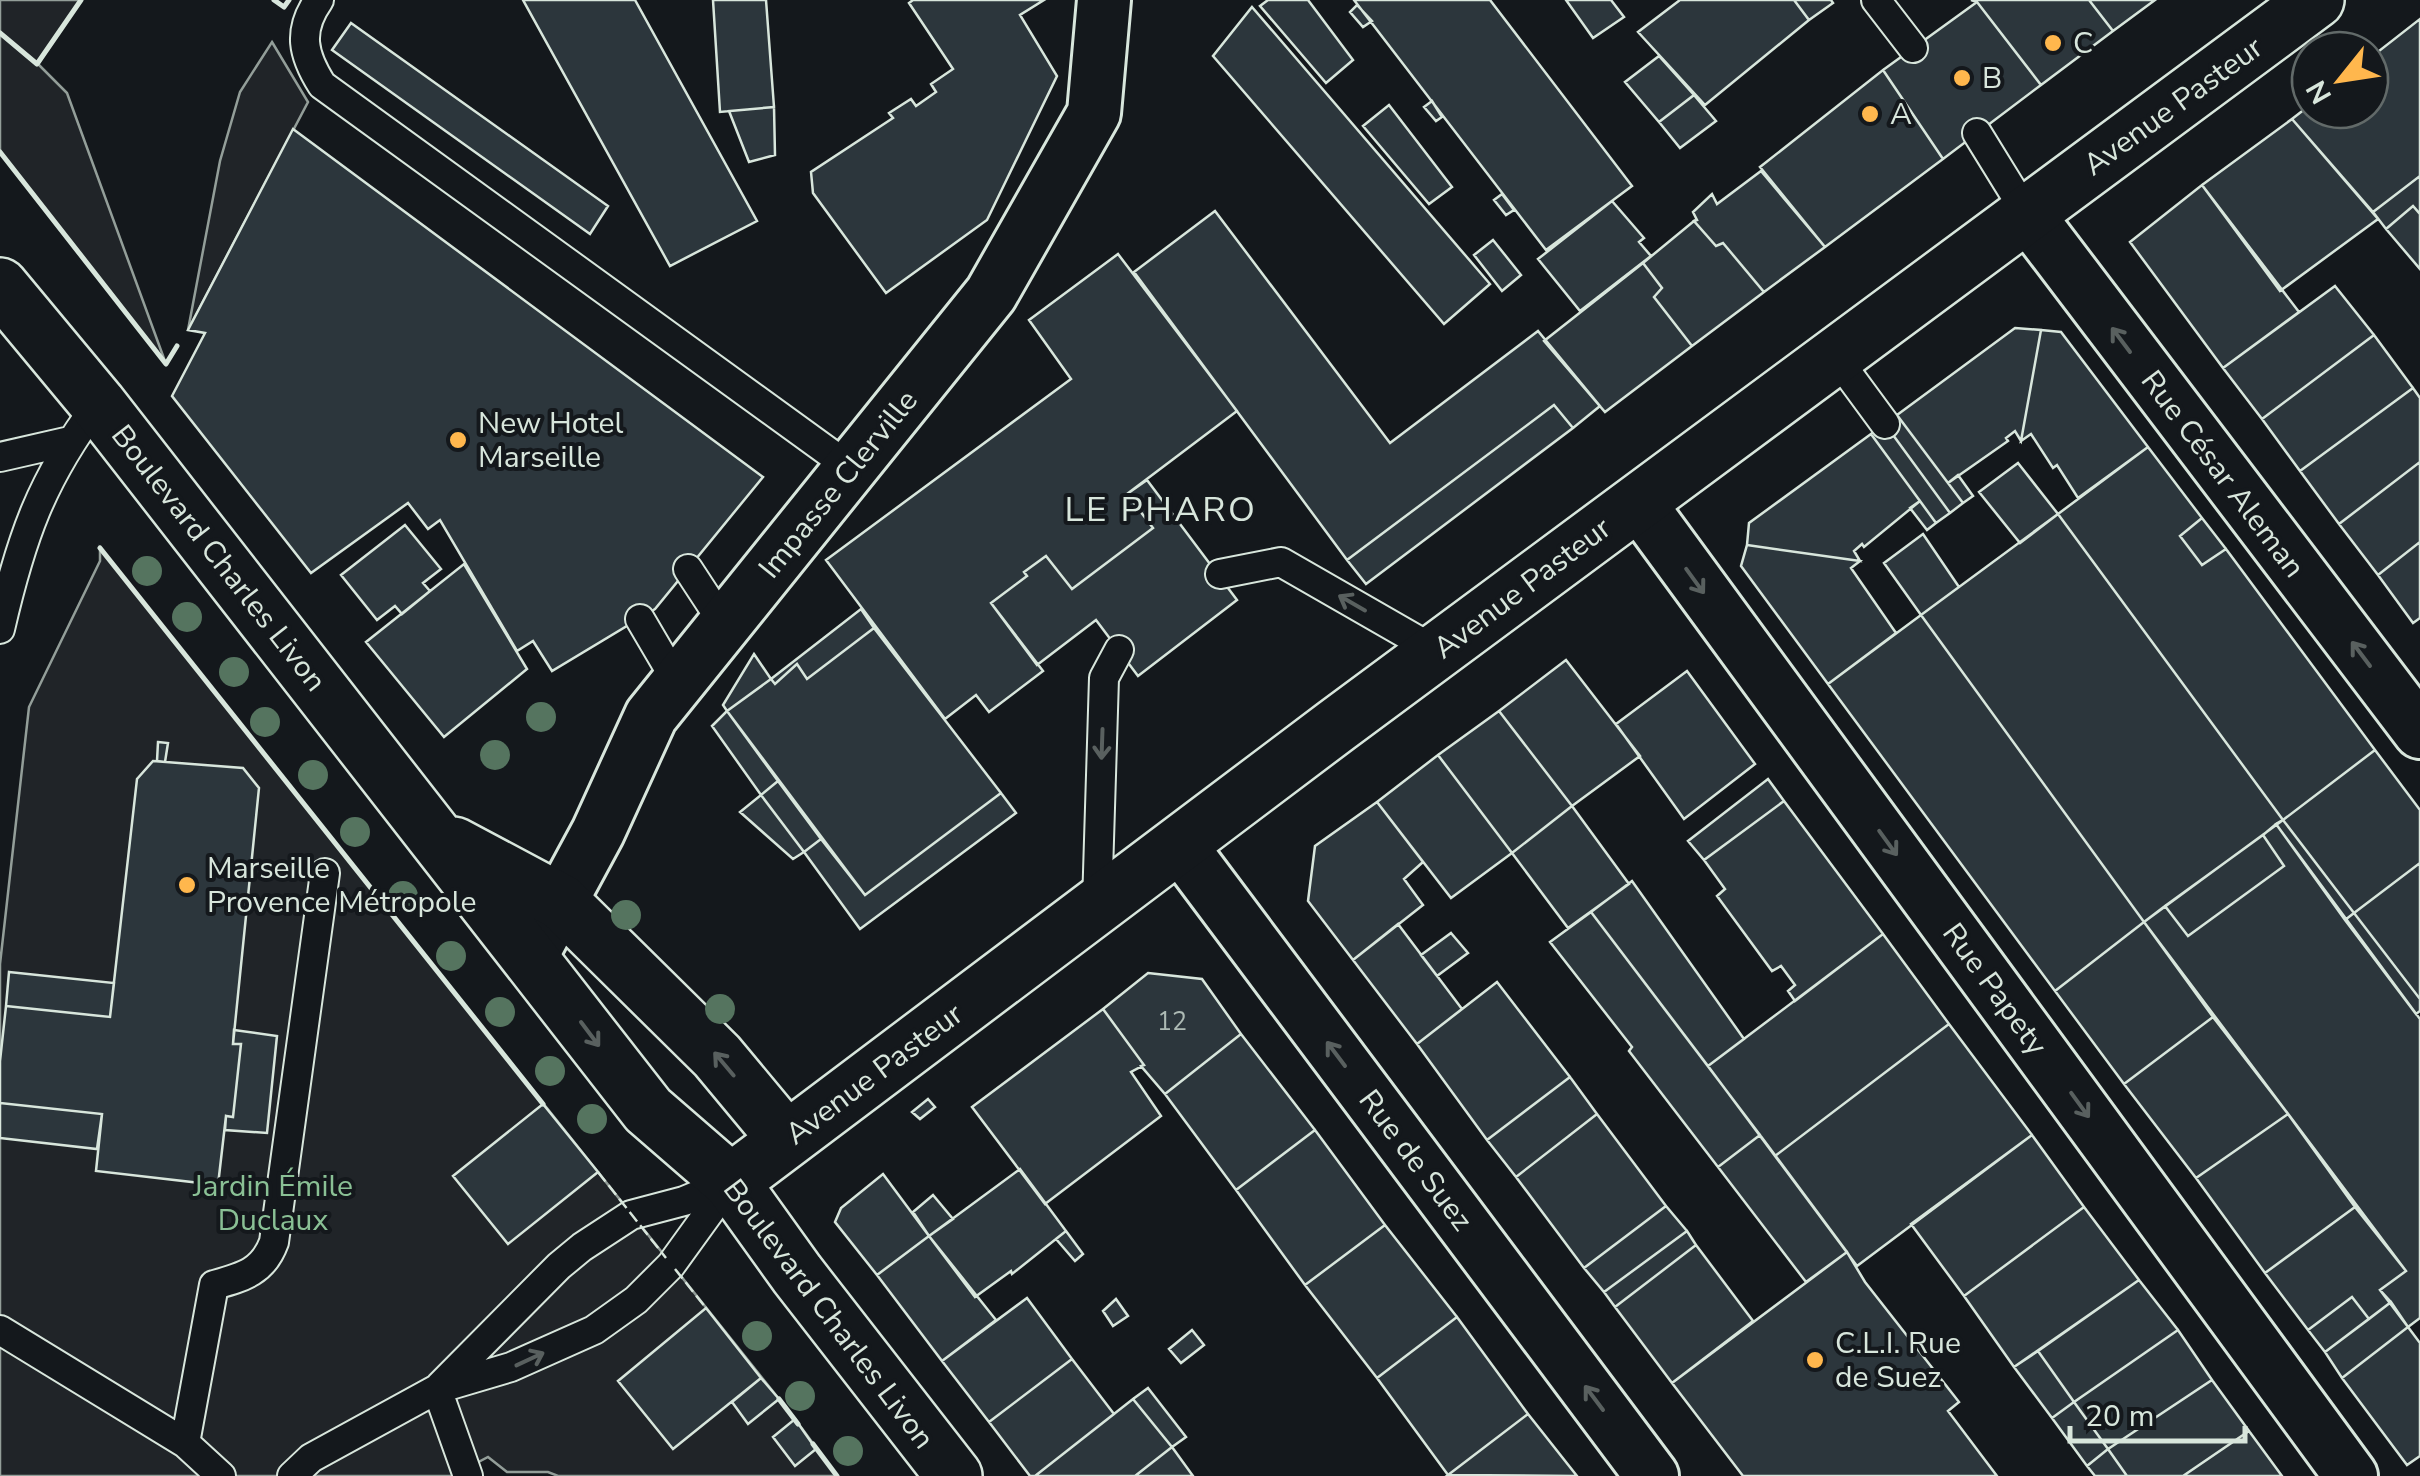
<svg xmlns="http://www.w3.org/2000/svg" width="2420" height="1476" viewBox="0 0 2420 1476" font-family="'Nunito Sans',sans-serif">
<rect width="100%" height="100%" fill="#14181c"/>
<path fill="#202428" stroke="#939e99" stroke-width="2.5" d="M0,0H81L38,64L67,93L166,364L0,152Z
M272,42L308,102L188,330L220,161L240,92Z
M100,548L795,1419L837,1476H558L548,1472H507L488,1457L452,1476H0V964L29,707L100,561Z"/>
<path fill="#2c363c" stroke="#d8e6dc" stroke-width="2.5" d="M523,0H635L757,221L670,266Z
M713,0H766L774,107L720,112Z
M913,0H1044L1020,15L1057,76L987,220L886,293L813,193L811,172L893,118L889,113L911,99L916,106L936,92L931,84L953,69L909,3Z
M1268,0H1308L1353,60L1326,83L1260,6Z
M1354,0H1490L1632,186L1546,250Z
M1566,0H1611L1624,17L1593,38Z
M1680,0H1794L1809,20L1705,105L1638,32Z
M1794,0H1831L1833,3L1809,20Z
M1971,0H2089L2113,31L2041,85L1977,2Z
M2089,0H2155L2113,31Z
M1977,2L2041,85L1943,159L1883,70Z
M1357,5L1372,21L1363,27L1350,12Z
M1252,7L1490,284L1444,324L1213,56Z
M2420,19V176L2373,212L2292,119L2310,105V110H2370V58Z
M351,23L608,206L590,234L332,50Z
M1659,56L1694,95L1659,122L1625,82Z
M1883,70L1943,159L1825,247L1760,167Z
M1694,95L1716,121L1680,148L1659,122Z
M1432,101L1442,117L1436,121L1424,107Z
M1389,105L1452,187L1429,204L1363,126Z
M774,107L775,155L749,162L729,111Z
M2292,119L2378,219L2280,291L2202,185Z
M293,129L763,477L655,609L552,671L533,641L517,651L440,520L428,529L408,503L311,573L172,396L205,333L188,330Z
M1761,171L1825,247L1764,292L1723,243L1716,246L1694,221L1697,220L1693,212L1712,194L1717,204Z
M2420,176V214L2413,206L2386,229L2373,212Z
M2202,185L2299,312L2223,368L2130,242Z
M1502,194L1514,210L1506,215L1494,200Z
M1612,201L1644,238L1639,242L1651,256L1580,311L1538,259Z
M2413,206L2420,214V269L2386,229Z
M1215,211L1390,443L1538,331L1600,406L1573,428L1554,405L1347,560L1134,272Z
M1694,221L1716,246L1723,243L1764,292L1692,346L1654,297L1662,288L1643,263Z
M1493,240L1521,275L1502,291L1474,255Z
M1118,254L1237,411L1127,494L1153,528L1072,589L1046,556L1024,572L1027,576L991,603L1043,671L989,712L976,695L945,719L826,560L1071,379L1029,320Z
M1643,263L1662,288L1654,297L1692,346L1605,412L1544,341Z
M2335,286L2374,335L2262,419L2223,368Z
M2015,328L2041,330L2021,441L2015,431L2006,438L2008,441L1948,483L1897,415Z
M2041,330L2061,332L2148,447L2078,498L2057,465L2053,468L2031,434L2021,441Z
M2374,335L2413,388L2300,471L2262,419Z
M2413,388L2420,398V462L2339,524L2300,471Z
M1554,405L1573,428L1366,584L1347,560Z
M1897,415L1963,503L1950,513L1885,424Z
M1885,424L1950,513L1936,523L1871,434Z
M1871,434L1920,501L1864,547L1862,544L1854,551L1860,561L1747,545L1749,523Z
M2148,447L2202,518L2180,536L2202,565L2226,549L2375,750L2283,820L2058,514Z
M2420,462V542L2378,575L2339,524Z
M2018,463L2058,514L2020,543L1979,492Z
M1958,475L1973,496L1963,503L1948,483Z
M1147,480L1237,600L1138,676L1096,620L1037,665L991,603L1027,576L1024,572L1046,556L1072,589L1153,528L1127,494Z
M1920,501L1936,523L1927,530L1910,508Z
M2058,514L2283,820L2144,922L1921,615Z
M2202,518L2226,549L2202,565L2180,536Z
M405,525L441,569L423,583L430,591L402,614L395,606L377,620L341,575Z
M1923,534L1959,587L1921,615L1884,563Z
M2420,542V618L2413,623L2378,575Z
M1747,545L1860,561L1851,568L1896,633L1828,684L1741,566Z
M464,564L527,669L444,737L366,642Z
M861,609L874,628L807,679L797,664L775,684L771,679Z
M1921,615L2144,922L2055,991L1828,684Z
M874,628L1001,793L865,895L727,711L771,679L775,684L797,664L807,679Z
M754,654L771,679L727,711L723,705Z
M1566,660L1640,756L1572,806L1499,711Z
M1687,671L1755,764L1684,819L1616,724Z
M727,711L778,781L761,795L712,726Z
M1499,711L1572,806L1512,853L1438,755Z
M158,742L168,743L165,762L157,761Z
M2375,750L2420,810V863L2354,913L2283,820Z
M1438,755L1512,853L1451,898L1377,802Z
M153,761L243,768L259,788L233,1044H241L233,1117L226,1116L218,1185L96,1171L102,1114L0,1103V1061L6,1006L110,1017L137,779Z
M1768,779L1784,801L1704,860L1688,841Z
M778,781L821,839L804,852L761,795Z
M1001,793L1016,813L860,929L804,852L821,839L865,895Z
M761,795L804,852L793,859L740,812Z
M1784,801L1883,934L1795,1001L1788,991L1795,985L1781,966L1772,971L1717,896L1725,889L1704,860Z
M1377,802L1423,862L1404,879L1423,905L1353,960L1308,901L1315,846Z
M1572,806L1629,884L1568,928L1512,853Z
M2283,820L2354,913L2345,920L2276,824Z
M2276,824L2420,1019V1318L2408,1327L2380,1290L2406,1271L2144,922L2165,906L2188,936L2284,866L2263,835Z
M2263,835L2284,866L2188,936L2165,906Z
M2420,863V999L2354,913Z
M1632,881L1744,1039L1708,1066L1591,912Z
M1591,912L1760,1135L1718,1167L1629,1051L1632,1047L1550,942Z
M2354,913L2420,999V1011L2416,1014L2345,920Z
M2144,922L2213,1017L2124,1084L2055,991Z
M1398,924L1462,1009L1417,1044L1353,960Z
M1451,933L1468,953L1437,976L1421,955Z
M1883,934L1949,1024L1775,1156L1708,1066Z
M9,972L114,983L110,1017L6,1006Z
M1148,973L1202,979L1241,1034L1165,1094L1141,1066L1144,1065L1103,1009Z
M1497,982L1570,1077L1487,1140L1417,1044Z
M1103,1009L1144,1065L1131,1072L1161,1116L1045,1204L972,1107Z
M2213,1017L2288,1114L2196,1178L2124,1084Z
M1949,1024L2032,1135L1857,1266L1775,1156Z
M234,1030L277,1036L267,1133L225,1130L226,1116L233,1117L241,1044H233Z
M1241,1034L1315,1130L1236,1190L1165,1094Z
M1570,1077L1597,1114L1516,1177L1487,1140Z
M928,1099L935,1107L920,1119L912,1112Z
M0,1103L102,1114L97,1149L0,1138Z
M543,1104L598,1172L508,1244L453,1176Z
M1597,1114L1666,1206L1584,1268L1516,1177Z
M2288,1114L2355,1207L2265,1273L2196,1178Z
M1315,1130L1385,1225L1305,1285L1236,1190Z
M1760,1135L1847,1252L1806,1282L1718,1167Z
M2032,1135L2084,1207L1964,1296L1911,1224Z
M1020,1169L1066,1231L1012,1274L1011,1271L975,1297L929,1236Z
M883,1174L929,1236L877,1275L835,1222L841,1208Z
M933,1195L953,1219L929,1236L913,1212Z
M1666,1206L1687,1231L1604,1292L1584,1268Z
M2084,1207L2139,1280L2014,1367L1964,1296Z
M2355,1207L2406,1271L2380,1290L2391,1302L2369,1319L2352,1297L2308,1330L2265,1273Z
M1385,1225L1457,1317L1377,1378L1305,1285Z
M1066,1231L1083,1254L1075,1261L1056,1239Z
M1687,1231L1696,1245L1615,1307L1604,1292Z
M929,1236L996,1320L942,1361L877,1275Z
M1696,1245L1753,1321L1672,1383L1615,1307Z
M1847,1252L1865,1282L1959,1402L1948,1411L1997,1476H1743L1672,1383Z
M2139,1280L2178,1330L2074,1402L2038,1351Z
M2352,1297L2369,1319L2325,1352L2308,1330Z
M1027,1298L1072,1359L989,1422L942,1361Z
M1116,1299L1128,1316L1113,1326L1103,1311Z
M2391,1302L2408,1327L2342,1378L2325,1352Z
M706,1308L761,1378L673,1449L618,1381Z
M1457,1317L1528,1414L1448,1475L1377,1378Z
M2408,1327L2420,1343V1456L2407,1465L2342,1378Z
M1192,1330L1204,1345L1181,1363L1169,1349Z
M2178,1330L2212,1380L2108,1449L2074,1402Z
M2038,1351L2074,1402L2052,1418L2014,1367Z
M1072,1359L1114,1414L1035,1476H1030L989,1422Z
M761,1378L779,1399L748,1424L732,1402Z
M2212,1380L2249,1431L2183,1476H2127L2108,1449Z
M1148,1388L1186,1437L1172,1447L1133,1399Z
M1133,1399L1172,1447L1135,1476H1035Z
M2074,1402L2108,1449L2087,1466L2052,1418Z
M1528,1414L1577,1476L1448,1475Z
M795,1419L816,1449L795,1466L773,1437Z
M2249,1431L2282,1476H2183Z
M1172,1447L1193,1476H1135Z
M2108,1449L2127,1476H2095L2087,1466Z"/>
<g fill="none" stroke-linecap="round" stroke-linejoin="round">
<defs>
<path id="lane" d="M319,0C297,31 303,55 322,85L852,469
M1876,0L1913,48
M1977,133L2027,214
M1835,356L1885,424
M0,457L70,441
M688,569L724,624
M1220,574L1281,562L1436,651
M640,619L677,682
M0,629C21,538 41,480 98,404
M1097,905L1104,678L1119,650
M0,1330L185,1443L221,1476
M440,1386L559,1266L582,1247L631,1215L684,1201L730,1182
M437,1389L468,1476
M185,1443L214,1285C243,1277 263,1272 274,1242L325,873
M292,1476L311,1458L437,1389L511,1367L594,1330L636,1300L671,1265L731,1182"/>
<path id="street" d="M2027,214L2420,732
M1638,502L2351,1476
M1179,844L1652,1476
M531,956L598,832L651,716L991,294L1094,113L1104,0"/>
<path id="secondary" d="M0,286L98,404L648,1110L731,1182L797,1274L954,1476
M454,845L561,902L717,1056L786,1139
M731,1182L1336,726L2316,0"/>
</defs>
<use href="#lane" stroke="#d8e6dc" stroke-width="32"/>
<use href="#street" stroke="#d8e6dc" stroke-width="58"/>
<use href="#secondary" stroke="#d8e6dc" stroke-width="60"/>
<use href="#lane" stroke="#14181c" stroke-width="28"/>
<use href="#street" stroke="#14181c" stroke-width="52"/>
<use href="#secondary" stroke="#14181c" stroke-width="55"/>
<path stroke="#d8e6dc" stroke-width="2.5" stroke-dasharray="12 5" stroke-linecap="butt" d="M598,1172L666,1258
M675,1269L706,1308"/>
<path stroke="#d8e6dc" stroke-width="5" d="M274,0L284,7L289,0
M0,33L37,64L81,0
M0,152L166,364L177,346
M100,548L543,1104
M779,1399L798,1424
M813,1444L837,1476"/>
</g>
<g fill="#55745f">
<circle cx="147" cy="571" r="15"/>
<circle cx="187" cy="617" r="15"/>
<circle cx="234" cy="672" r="15"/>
<circle cx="541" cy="717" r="15"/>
<circle cx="265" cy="722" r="15"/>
<circle cx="495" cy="755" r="15"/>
<circle cx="313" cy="775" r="15"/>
<circle cx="355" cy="832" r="15"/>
<circle cx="403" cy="896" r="15"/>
<circle cx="626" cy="915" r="15"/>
<circle cx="451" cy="956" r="15"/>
<circle cx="720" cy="1009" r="15"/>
<circle cx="500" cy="1012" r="15"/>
<circle cx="550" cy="1071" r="15"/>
<circle cx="592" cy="1119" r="15"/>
<circle cx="757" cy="1336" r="15"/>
<circle cx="800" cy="1396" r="15"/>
<circle cx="848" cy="1451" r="15"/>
</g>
<defs><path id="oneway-shaft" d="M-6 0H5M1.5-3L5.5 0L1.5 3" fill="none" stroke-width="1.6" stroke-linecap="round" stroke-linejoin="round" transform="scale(2.5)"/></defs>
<g stroke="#59605f">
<use href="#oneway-shaft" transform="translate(2121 340) rotate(-127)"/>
<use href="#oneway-shaft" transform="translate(1695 581) rotate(54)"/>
<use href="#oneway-shaft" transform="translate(1352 603) rotate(-150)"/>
<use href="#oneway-shaft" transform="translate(2361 654) rotate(-127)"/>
<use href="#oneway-shaft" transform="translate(1102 744) rotate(92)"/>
<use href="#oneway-shaft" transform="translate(1888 843) rotate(54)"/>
<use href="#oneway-shaft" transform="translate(590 1034) rotate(53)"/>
<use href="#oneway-shaft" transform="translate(1336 1054) rotate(-127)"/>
<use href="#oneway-shaft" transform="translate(724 1064) rotate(-130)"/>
<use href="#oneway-shaft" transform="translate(2080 1105) rotate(54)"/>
<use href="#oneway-shaft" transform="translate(530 1359) rotate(-25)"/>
<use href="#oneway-shaft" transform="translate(1594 1398) rotate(-127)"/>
</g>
<g fill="#ffb74d" stroke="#14181c" stroke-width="4">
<circle cx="2053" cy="43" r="10"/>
<circle cx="1962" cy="78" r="10"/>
<circle cx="1870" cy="114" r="10"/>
<circle cx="458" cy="440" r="10"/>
<circle cx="187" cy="885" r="10"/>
<circle cx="1815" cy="1360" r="10"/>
</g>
<g text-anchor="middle" stroke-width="8" stroke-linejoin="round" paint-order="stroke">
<g font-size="25" fill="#adbab4">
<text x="1172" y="1030">12</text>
</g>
<g font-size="30" fill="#d8e6dc" stroke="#14181c" text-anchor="start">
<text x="2073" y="53">C</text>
<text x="1982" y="88">B</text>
<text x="1890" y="124">A</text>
<text x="478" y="433">New Hotel<tspan x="478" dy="34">Marseille</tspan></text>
<text x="207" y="878">Marseille<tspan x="207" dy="34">Provence Métropole</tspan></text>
<text x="1835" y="1353">C.L.I. Rue<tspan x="1835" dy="34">de Suez</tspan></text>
</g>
<g font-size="30" fill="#d8e6dc" stroke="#14181c">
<text transform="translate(2173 106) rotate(-36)" y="10">Avenue Pasteur</text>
<text transform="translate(2223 474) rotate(53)" y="10">Rue César Aleman</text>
<text transform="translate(838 484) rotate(-51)" y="10">Impasse Clerville</text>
<text transform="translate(219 558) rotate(52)" y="10">Boulevard Charles Livon</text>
<text transform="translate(1522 588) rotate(-37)" y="10">Avenue Pasteur</text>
<text transform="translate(1995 989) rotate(54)" y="10">Rue Papety</text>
<text transform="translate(874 1074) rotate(-37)" y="10">Avenue Pasteur</text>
<text transform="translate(1416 1160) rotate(53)" y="10">Rue de Suez</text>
<text transform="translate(829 1314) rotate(53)" y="10">Boulevard Charles Livon</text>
</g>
<g font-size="30" fill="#8ac095" stroke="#14181c">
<text x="273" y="1196">Jardin Émile<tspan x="273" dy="34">Duclaux</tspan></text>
</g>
<g font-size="35" letter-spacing="2.5" fill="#d8e6dc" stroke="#14181c">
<text x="1161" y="521">LE PHARO</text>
</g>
</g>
<g transform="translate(2340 80) rotate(240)"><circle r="48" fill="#14181c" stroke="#626a69" stroke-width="2.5"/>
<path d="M0-8L18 38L0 25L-18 38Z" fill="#ffb74d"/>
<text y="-15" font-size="28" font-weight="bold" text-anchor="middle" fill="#d8e6dc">N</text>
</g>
<path d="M2070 1426v15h175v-15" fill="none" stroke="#d8e6dc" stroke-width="5"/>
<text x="2085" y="1426" font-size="30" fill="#d8e6dc" stroke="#14181c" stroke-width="8" paint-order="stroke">20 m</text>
</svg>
